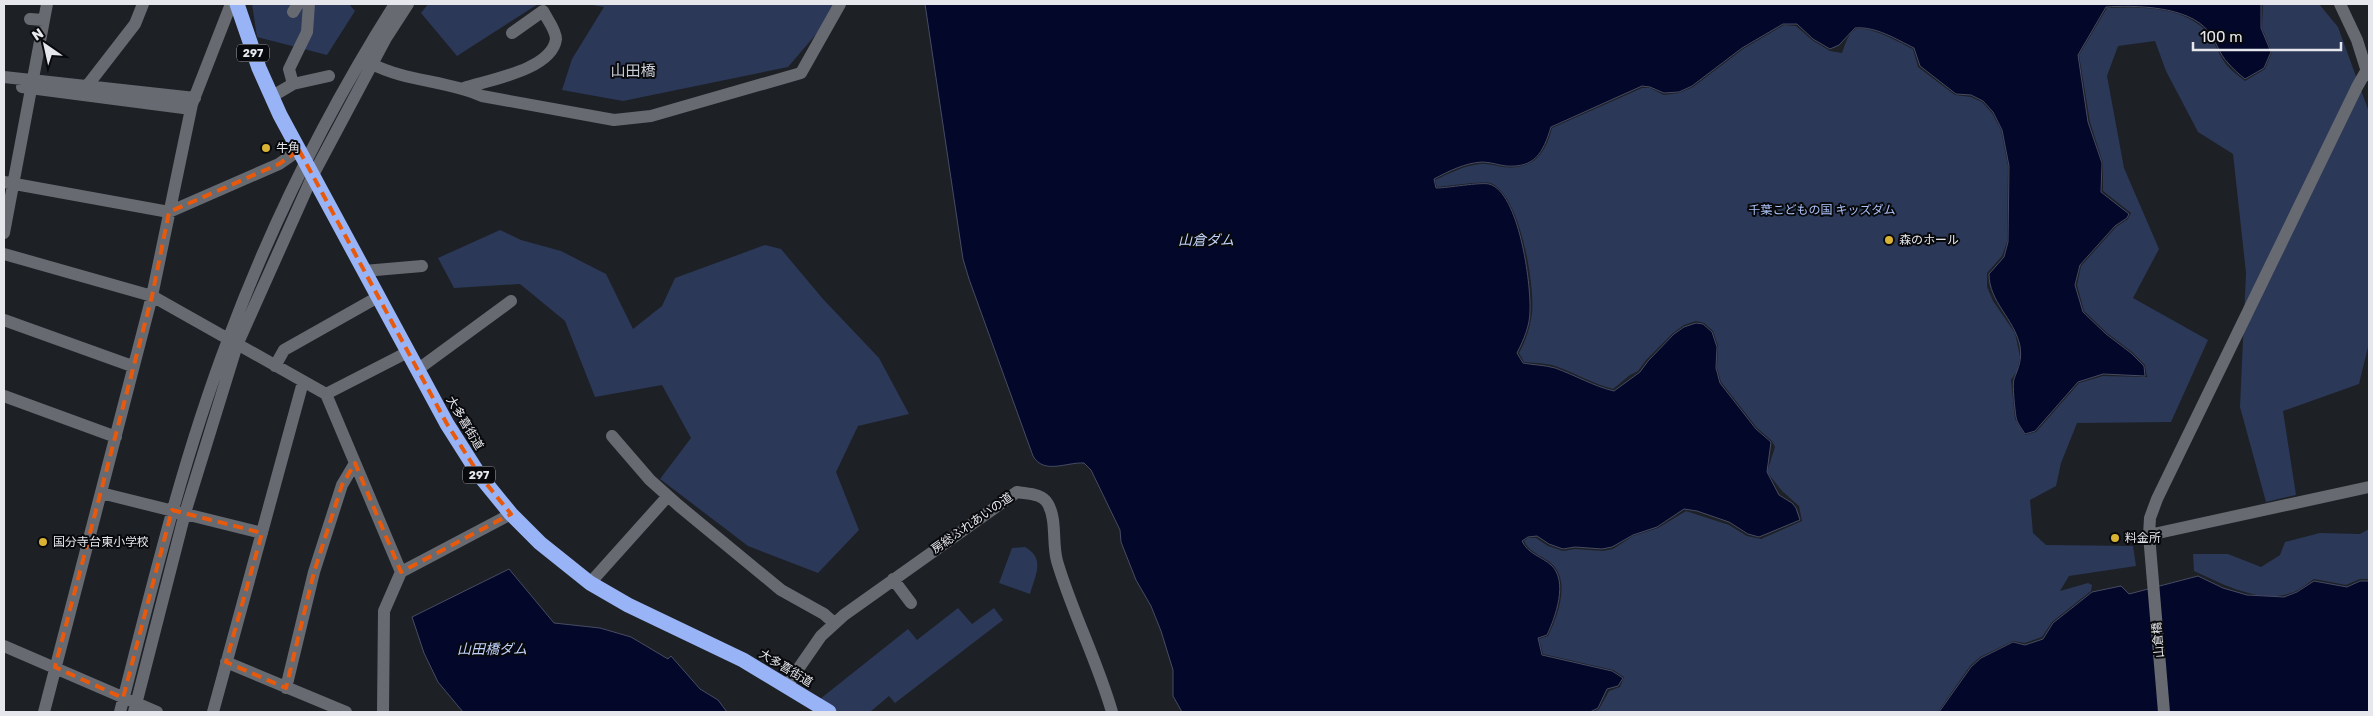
<svg xmlns="http://www.w3.org/2000/svg" width="2373" height="716" viewBox="0 0 2373 716" font-family="Rubik,'Noto Sans JP',sans-serif">
<rect width="100%" height="100%" fill="#1d2025"/>
<path fill="#2b3858" d="M252,4H349L355,11L327,55L257,37Z
M428,4H538L457,56L421,13Z
M586,4H842L788,67L623,101L562,90L572,59L604,7Z
M2263,4H2319L2338,27L2369,112L2368,347L2359,384L2283,411L2296,495L2266,502L2240,407L2246,273L2233,154L2198,132L2166,71L2155,41L2118,46L2107,76L2124,168L2159,249L2133,298L2208,340L2171,422L2077,423L2061,463L2056,486L2030,500L2033,533L2046,545L2133,546L2136,566L2069,576L2060,591L2088,583L2092,585L2091,591L2052,622L2042,637L2025,643L2013,641L1980,657L1970,666L1938,712H1593L1599,709L1609,691L1620,687L1624,677L1613,670L1543,654L1539,639L1548,636C1557,617 1570,585 1554,566C1545,556 1530,554 1524,541L1528,538H1536L1548,546L1563,551L1575,549L1603,551L1613,549L1633,536L1658,528L1686,511L1729,525L1747,536L1761,539L1802,521L1799,506L1782,491L1767,472L1775,447L1772,441L1757,428L1721,382L1717,368L1718,346L1713,331L1704,323L1696,321L1684,325L1673,333L1646,360L1638,371L1630,375L1613,389C1593,384 1575,373 1555,366C1546,363 1534,363 1524,362L1519,353C1526,340 1530,328 1532,313C1535,285 1520,193 1490,183C1482,181 1448,186 1437,187L1435,180C1450,173 1463,166 1480,164C1487,163 1496,166 1503,167C1533,170 1545,155 1552,128L1642,88H1650L1664,95L1679,93L1693,87L1743,49L1784,25L1796,26L1812,40L1830,51L1842,53C1845,45 1848,33 1856,29C1869,25 1901,43 1913,49L1918,67L1955,95L1971,97L1982,102L1992,113L2001,130L2008,166L2007,242L2002,256L1987,273V287L1993,301L2015,333L2020,357L2017,371L2011,380L2015,419L2025,435L2036,432L2079,383L2103,376L2147,377L2145,365L2132,352L2107,333L2084,311L2077,285L2081,266L2116,227L2128,219L2131,213L2103,191V163L2090,122L2079,55L2107,8C2138,7 2181,6 2205,30C2214,39 2218,53 2225,63C2230,70 2238,75 2245,81L2265,69L2272,52L2262,28Z
M500,230L521,240L561,251L606,274L633,329L662,306L675,278L765,245L781,249L823,299L879,358L909,414L858,426L836,472L859,530L818,573L748,546L660,479L691,438L662,385L595,397L565,321L520,284L454,288L438,258Z
M2369,529V579H2360L2346,585L2314,579C2307,584 2301,589 2294,592C2260,605 2223,584 2194,571L2193,554H2228L2261,567L2280,555L2285,542L2320,533L2360,534Z
M1025,547C1046,559 1035,575 1030,594L999,583L1012,548Z
M958,608L972,624L994,608L1003,620L895,703L889,696L870,712H839L820,699L908,629L917,640Z"/>
<path fill="#03082a" stroke="#474b64" d="M925,4H2261V28L2271,52L2264,68L2245,79C2239,74 2233,69 2228,63C2219,54 2216,40 2208,31C2188,6 2135,5 2106,7L2078,55L2088,122L2102,163L2101,192L2129,214L2127,218L2115,226L2080,265L2075,285L2083,312L2106,334L2131,353L2144,366L2145,376L2103,374L2078,382L2035,431L2025,434C2022,429 2017,423 2016,417C2015,410 2012,385 2014,379C2019,366 2022,360 2020,346C2014,318 1989,302 1989,274L2004,257L2008,242L2009,166L2002,130L1993,112L1983,101L1971,95L1956,94L1920,66L1914,48C1896,39 1875,26 1855,28L1839,45L1830,49L1813,39L1797,24H1783L1742,48L1692,86L1679,92L1664,93L1650,87L1642,86L1551,127C1543,153 1535,168 1506,166C1498,165 1490,162 1482,162C1465,163 1449,171 1434,179L1436,188C1448,188 1480,182 1489,184C1519,192 1531,283 1530,310C1530,326 1524,339 1517,353L1523,363C1533,365 1545,365 1555,368C1575,375 1593,386 1614,391L1640,372L1648,361L1674,334L1684,327L1696,323L1703,324L1712,332L1717,347L1716,368L1720,383L1756,429L1771,442L1767,472L1779,495L1792,503L1796,508L1800,520L1759,537L1748,534L1729,522L1697,511L1684,509L1657,527L1633,535L1612,547L1602,549L1575,547L1563,549L1549,544L1537,536L1528,537L1522,541C1528,554 1541,556 1551,565C1569,581 1555,618 1547,635L1538,638L1542,655L1612,671L1623,678L1618,686L1607,689L1598,708L1590,712H1182L1173,696V670L1161,631L1151,606L1136,580L1121,542L1120,530L1091,470L1084,463C1066,462 1044,475 1033,456L969,279L963,259Z
M509,569L554,623L600,628L631,637L668,659L671,656L700,689L718,700L727,712H463L438,682L424,653L412,617Z
M2198,576L2223,588L2247,595L2284,597L2297,592L2314,581L2347,587L2360,581H2369V712H1939L1971,667L1981,658L2013,642L2025,645L2043,639L2053,623L2092,592L2121,586L2129,594Z"/>
<g fill="none" stroke-linecap="round" stroke-linejoin="round">
<path stroke="#676a71" stroke-width="12" d="M2340,4L2357,40L2368,75
M293,12L298,4
M30,19L44,20
M372,64C407,82 446,80 482,96L614,120L651,116L801,73L840,4
M4,77L195,98
M293,84L289,69L307,32L309,4
M87,86L135,24L143,4
M22,87L191,109
M464,88C488,80 552,70 556,39C556,30 547,19 543,11L512,33
M271,97L293,84L329,76
M4,182L169,212L279,164L299,150
M4,233L47,4
M4,254L152,296L326,394L401,572
M364,271L422,266
M4,320L132,366
M275,366L284,350L378,297
M417,370L511,301
M326,394L408,352
M4,396L116,437
M612,436L650,480L678,505L781,590L824,614L834,623
M101,493L262,533
M2149,535L2369,487
M893,579L911,603
M590,583L668,496
M4,646L157,712
M226,662L346,712
M787,685L821,636L844,615L1017,492C1027,494 1042,493 1048,504C1057,520 1052,543 1057,561C1072,612 1097,660 1112,712
M286,688L314,572L342,485L355,463
M44,712L152,296L192,104L231,4
M120,712C152,587 182,461 228,340C272,222 328,110 395,4
M134,712L185,513L237,345L313,175L386,38L408,4
M213,712L303,382
M383,712L384,611L401,572L511,514
M2164,712L2149,535L2150,518L2157,499L2357,87L2369,66"/>
<path stroke="#99b4f6" stroke-width="15" d="M237,4L259,68L280,115L447,424L480,476L511,514L540,543L590,583L628,605L743,660L829,712"/>
</g>
<path fill="none" stroke="#e8590c" stroke-width="4" stroke-dasharray="10 6" stroke-linejoin="round" d="M299,150L447,424L480,476L511,514L401,572L355,463L342,485L314,572L286,688L226,662L262,533L172,510L123,698L55,667L152,296L169,212L279,164Z"/>
<g fill="#d9b334" stroke="#08090c" stroke-width="2">
<circle cx="266" cy="148" r="5"/>
<circle cx="1889" cy="240" r="5"/>
<circle cx="2115" cy="538" r="5"/>
<circle cx="43" cy="542" r="5"/>
</g>
<g text-anchor="middle" stroke-width="4" stroke-linejoin="round" paint-order="stroke">
<g fill="#08090c" stroke="#a3a4a9" stroke-width="1">
<rect x="237" y="44.5" width="32" height="17" rx="4"/>
<rect x="463" y="466.5" width="32" height="17" rx="4"/>
</g>
<g font-size="11" font-weight="bold" fill="#e6e7ec">
<text x="253" y="57">297</text>
<text x="479" y="479">297</text>
</g>
<g font-size="12" fill="#e6e7ec" stroke="#08090c" text-anchor="start">
<text x="276" y="152">牛角</text>
<text x="1899" y="244">森のホール</text>
<text x="2125" y="542">料金所</text>
<text x="53" y="546">国分寺台東小学校</text>
</g>
<g font-size="12" fill="#acc2f7" stroke="#08090c">
<text x="1822" y="214">千葉こどもの国 キッズダム</text>
</g>
<g font-size="12" fill="#e6e7ec" stroke="#08090c">
<text transform="translate(465 423) rotate(59)" y="4">大多喜街道</text>
<text transform="translate(972 523) rotate(-35)" y="4">房総ふれあいの道</text>
<text transform="translate(2158 640) rotate(-95)" y="4">山倉橋</text>
<text transform="translate(786 668) rotate(31)" y="4">大多喜街道</text>
</g>
<g font-size="14" font-style="italic" fill="#c0d1fa" stroke="#08090c">
<text x="1206" y="245">山倉ダム</text>
<text x="492" y="654">山田橋ダム</text>
</g>
<g font-size="15" fill="#c8ccd4" stroke="#08090c">
<text x="633" y="76">山田橋</text>
</g>
</g>
<rect width="2373" height="716" fill="none" stroke="#e6e7ec" stroke-width="10"/>
<g transform="translate(45 45) rotate(326)" stroke="#08090c" stroke-width="4" paint-order="stroke">
<path d="M0-4L9 19L0 12L-9 19Z" fill="#e6e7ec"/>
<text y="-8" font-size="14" font-weight="bold" text-anchor="middle" fill="#e6e7ec">N</text>
</g>
<path d="M2193 42v8h148v-8" fill="none" stroke="#e6e7ec" stroke-width="2.5"/>
<text x="2200" y="42" font-size="15" fill="#e6e7ec" stroke="#08090c" stroke-width="4" paint-order="stroke">100 m</text>
</svg>
